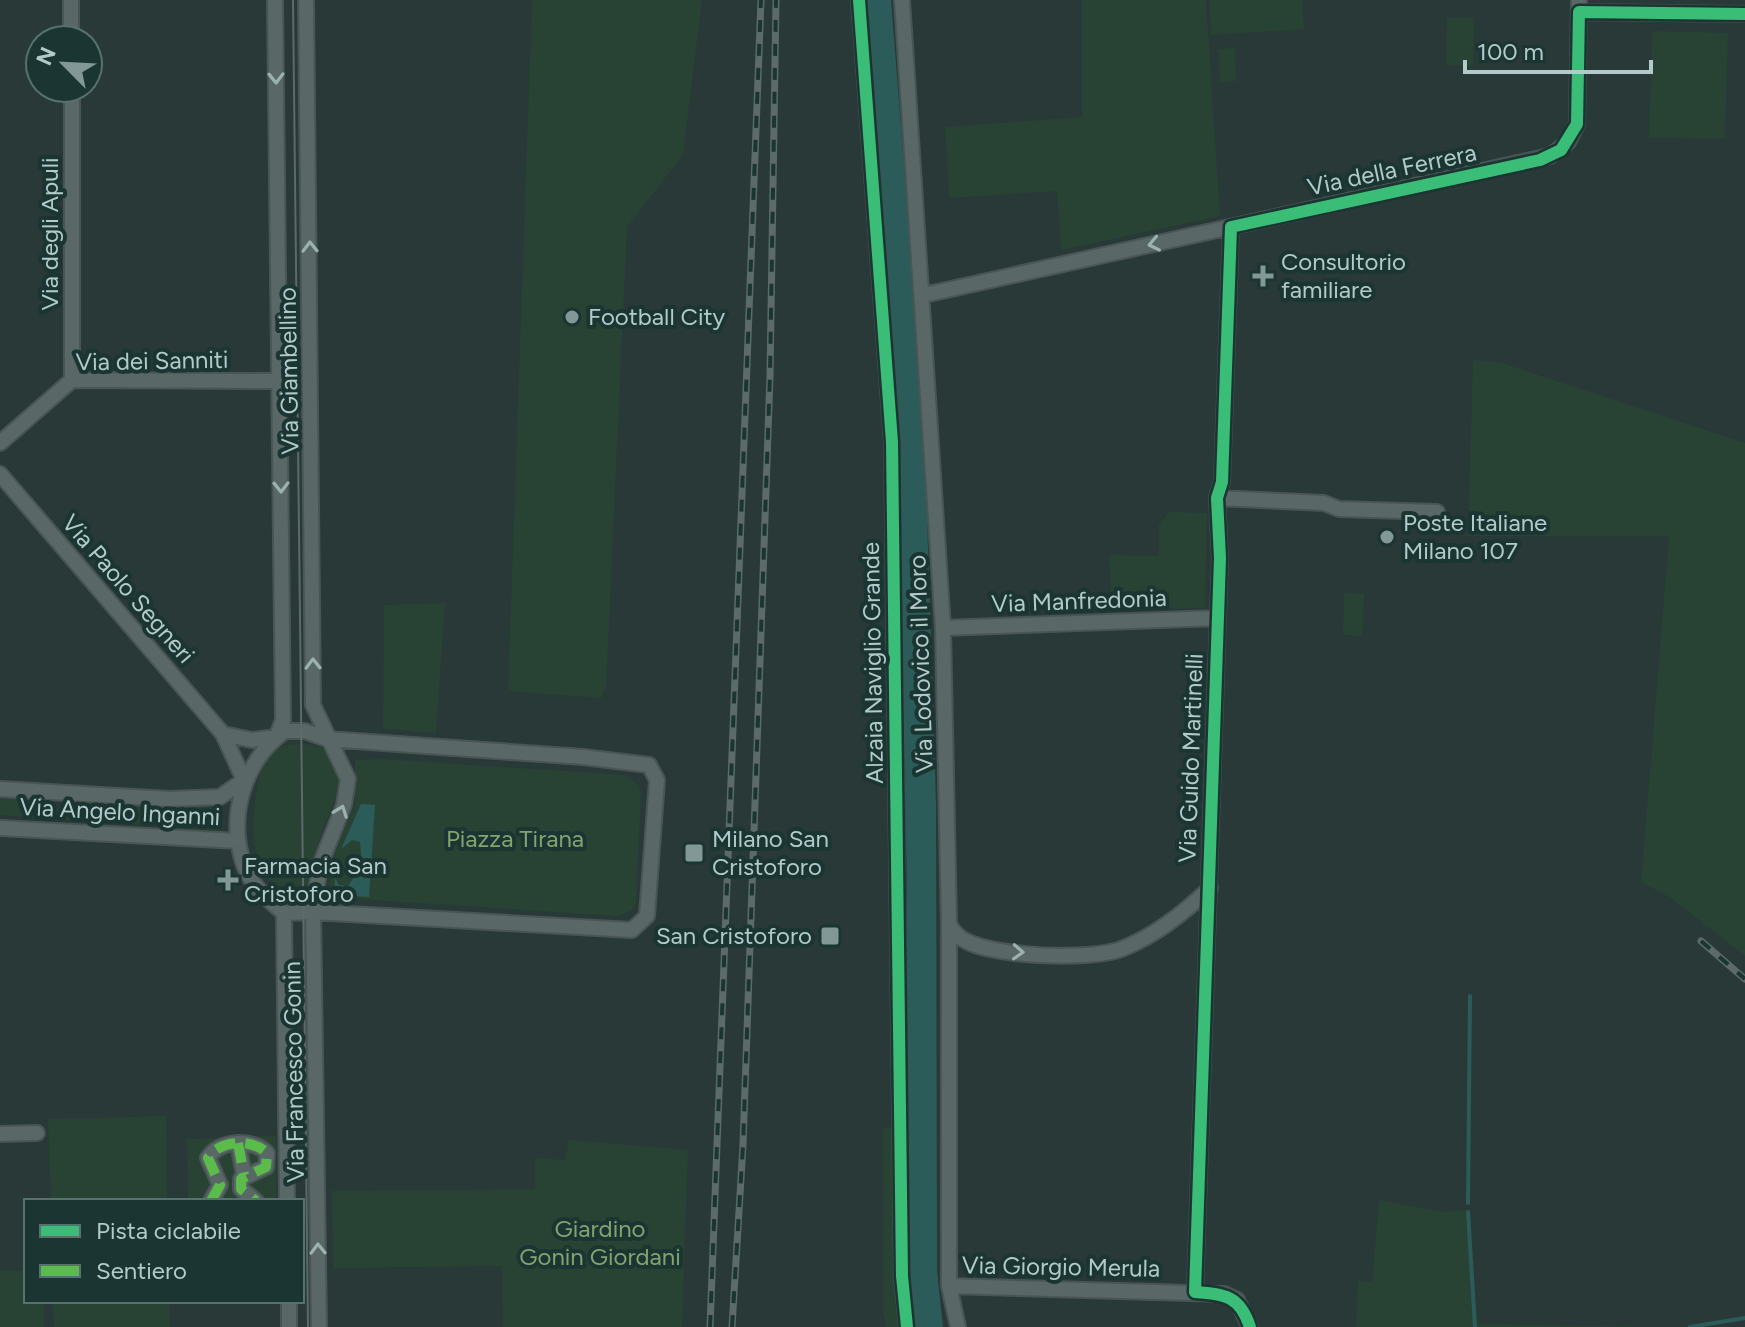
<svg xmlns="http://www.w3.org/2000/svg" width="1745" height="1327" viewBox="0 0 1745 1327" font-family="Figtree,sans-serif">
<rect width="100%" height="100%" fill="#283938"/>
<path fill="#284334" d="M532,0H702L683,155L627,227L606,690H603L602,698L508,691Z
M1082,0H1206L1220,216L1061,250L1057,191L949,198L945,127L1082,117Z
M1209,0H1302L1304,29L1211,35Z
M1447,18H1474L1473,66L1446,65Z
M1652,31L1728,33L1725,139L1649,138Z
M1235,48L1236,81L1220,82L1218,49Z
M1473,360L1502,363L1745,443V956L1671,898L1641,882L1669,536H1468Z
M1169,512L1207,513L1205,608L1112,610L1109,555L1159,556V524Z
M1344,593L1364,594L1362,636L1343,635Z
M445,603L436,733L383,729L384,605Z
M305,744C368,750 328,810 319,841C314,860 311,879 308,898L294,900L292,894C245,876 251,822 258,783C261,769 264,755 280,747C287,744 297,744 305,744Z
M379,759L626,775L638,785L641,792L636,903L632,910L618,916L327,897L335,851L355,805V760Z
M0,794L23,795L35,806L109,813L114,801L218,808L217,830L0,815Z
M166,1116L167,1201H51L48,1119Z
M883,1128H895L894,1265L900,1327H886L883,1313Z
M276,1136V1201H188L187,1139Z
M569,1140L688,1150L682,1327H503L502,1266L333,1268L332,1191L535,1189V1158L565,1160Z
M1379,1200L1444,1212L1468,1210L1477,1324L1652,1327H1356L1358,1281L1372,1282Z
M0,1271H26V1301H44V1327H0Z
M53,1301H169L170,1327H54Z"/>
<path fill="#2c5c59" d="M864,0H891L924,420L936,804L937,1271L943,1327H916L907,1268V884L897,443Z
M361,804L375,805L369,897L334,895L335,878L339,885L348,886L362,865L360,842L352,840L341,849Z"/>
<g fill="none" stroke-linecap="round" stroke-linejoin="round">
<path stroke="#2c5c59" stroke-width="4" d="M1468,1203L1470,996
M1468,1212L1475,1327
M1690,1327L1745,1318"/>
<defs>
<path id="minor" d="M71,0V40
M275,0L283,720L277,736
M306,0L313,705L348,779L344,805L320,865L313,912L319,1327
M859,0L892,442L902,1276L907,1327
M902,0L943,628L949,924V1286L958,1327
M1579,12L1745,14
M924,295L1550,156L1568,142L1577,124L1579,0
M72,380V88
M0,443L72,380L280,381
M0,474L223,734L244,780
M1217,498L1324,503L1339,509L1437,512
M943,628L1217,618
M285,731H305L327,739L583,757L649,765L657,780L647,916L632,930L313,912L284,913C268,900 251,885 244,865C227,817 244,760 285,731Z
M223,734L252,740L277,737
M0,789L169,799L220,797L244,780
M0,828L238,841
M284,913L287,1201
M949,924C953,932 958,937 966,941C995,957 1094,961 1124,948C1156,935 1185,912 1210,888
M0,1134L37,1133
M238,1143L244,1175
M211,1201L220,1185L208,1158C219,1140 252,1138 267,1153L266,1167L241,1179V1189L256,1201
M949,1286L1224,1294L1237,1300L1250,1327
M1195,1292L1220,558L1217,498L1222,482L1231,227
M289,1301V1327"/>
</defs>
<use href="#minor" stroke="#485554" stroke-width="18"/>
<use href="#minor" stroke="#596766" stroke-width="14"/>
<path stroke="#5c6a6a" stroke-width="2" d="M293,0L308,1327"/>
<defs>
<path id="rail" d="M1701,941L1745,979
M710,1327L761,0
M732,1327L743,1145L770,376L776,0"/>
</defs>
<use href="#rail" stroke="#5c6a6a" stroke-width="7"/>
<use href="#rail" stroke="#1b3533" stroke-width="4" stroke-dasharray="12" stroke-linecap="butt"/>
<path stroke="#5cbc4b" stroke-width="10" stroke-dasharray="20 10" stroke-linecap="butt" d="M238,1143L244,1175
M211,1201L220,1185L208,1158C219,1140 252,1138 267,1153L266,1167L241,1179V1189L256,1201"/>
<defs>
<path id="cycleway" d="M859,0L892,442L902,1276L907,1327
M1250,1327C1240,1296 1225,1294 1195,1292L1220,558L1217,498L1222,482L1231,227L1540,160L1561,150L1577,124L1579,12L1745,14"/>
</defs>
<use href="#cycleway" stroke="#1b3533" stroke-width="17"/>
<use href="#cycleway" stroke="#3abd76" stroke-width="12"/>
</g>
<defs><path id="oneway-chevron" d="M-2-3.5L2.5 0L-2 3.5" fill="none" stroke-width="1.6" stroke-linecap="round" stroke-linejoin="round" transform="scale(2)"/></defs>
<g stroke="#9cb2b1">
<use href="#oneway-chevron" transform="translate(276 78) rotate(89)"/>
<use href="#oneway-chevron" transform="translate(1154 244) rotate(168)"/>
<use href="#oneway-chevron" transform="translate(310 247) rotate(-91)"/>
<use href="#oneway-chevron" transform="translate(281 487) rotate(89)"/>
<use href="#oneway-chevron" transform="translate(313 664) rotate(-91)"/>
<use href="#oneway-chevron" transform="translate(341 811) rotate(-70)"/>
<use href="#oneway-chevron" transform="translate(1018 952) rotate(3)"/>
<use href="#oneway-chevron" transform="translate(318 1249) rotate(-91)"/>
</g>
<g fill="#829897" stroke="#1b3533" stroke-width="3">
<path d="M1259 264h8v8h8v8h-8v8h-8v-8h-8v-8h8z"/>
<circle cx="572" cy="317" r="8"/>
<circle cx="1387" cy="537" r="8"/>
<rect x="684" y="843" width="20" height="20" rx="4"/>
<path d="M224 868h8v8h8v8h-8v8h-8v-8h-8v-8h8z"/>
<rect x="820" y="926" width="20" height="20" rx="4"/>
</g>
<g text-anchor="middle" stroke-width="8" stroke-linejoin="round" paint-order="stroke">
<g font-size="24" fill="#b2cbca" stroke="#1b3533">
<text transform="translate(1392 170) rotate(-12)" y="8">Via della Ferrera</text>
<text transform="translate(50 234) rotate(-90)" y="8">Via degli Apuli</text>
<text transform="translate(152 361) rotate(-1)" y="8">Via dei Sanniti</text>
<text transform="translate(289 371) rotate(-91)" y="8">Via Giambellino</text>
<text transform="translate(128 589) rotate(49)" y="8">Via Paolo Segneri</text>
<text transform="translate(1079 601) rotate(-2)" y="8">Via Manfredonia</text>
<text transform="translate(873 663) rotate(-91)" y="8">Alzaia Naviglio Grande</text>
<text transform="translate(921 664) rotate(-92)" y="8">Via Lodovico il Moro</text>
<text transform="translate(1191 758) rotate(-88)" y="8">Via Guido Martinelli</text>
<text transform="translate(120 812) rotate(3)" y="8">Via Angelo Inganni</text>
<text transform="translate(294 1072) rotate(-91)" y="8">Via Francesco Gonin</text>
<text transform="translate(1061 1267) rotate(1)" y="8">Via Giorgio Merula</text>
</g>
<g font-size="24" fill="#b2cbca" stroke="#1b3533" text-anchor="start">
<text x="1281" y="270">Consultorio<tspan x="1281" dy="28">familiare</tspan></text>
<text x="588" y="325">Football City</text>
<text x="1403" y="531">Poste Italiane<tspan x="1403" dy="28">Milano 107</tspan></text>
<text x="712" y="847">Milano San<tspan x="712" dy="28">Cristoforo</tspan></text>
<text x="244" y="874">Farmacia San<tspan x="244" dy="28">Cristoforo</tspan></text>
<text x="812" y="944" text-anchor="end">San Cristoforo</text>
</g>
<g font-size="24" fill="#84a36e" stroke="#1b3533">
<text x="515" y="847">Piazza Tirana</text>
<text x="600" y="1237">Giardino<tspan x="600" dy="28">Gonin Giordani</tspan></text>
</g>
</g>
<rect x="24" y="1199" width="280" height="104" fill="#1b3533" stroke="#57716f" stroke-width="2"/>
<rect x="40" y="1225" width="40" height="12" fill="#3abd76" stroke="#57716f" stroke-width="2"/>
<text x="96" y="1239" font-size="24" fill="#b2cbca">Pista ciclabile</text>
<rect x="40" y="1265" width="40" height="12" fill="#5cbc4b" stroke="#57716f" stroke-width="2"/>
<text x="96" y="1279" font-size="24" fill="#b2cbca">Sentiero</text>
<g transform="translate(64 64) rotate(294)"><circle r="38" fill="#1b3533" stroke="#57716f" stroke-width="2"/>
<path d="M0-6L14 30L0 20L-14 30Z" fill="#829897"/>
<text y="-12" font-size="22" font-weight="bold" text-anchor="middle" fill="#b2cbca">N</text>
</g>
<path d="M1465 60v12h186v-12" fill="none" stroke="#b2cbca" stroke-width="4"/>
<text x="1477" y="60" font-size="24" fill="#b2cbca" stroke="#1b3533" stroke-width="6" paint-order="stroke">100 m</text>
</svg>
